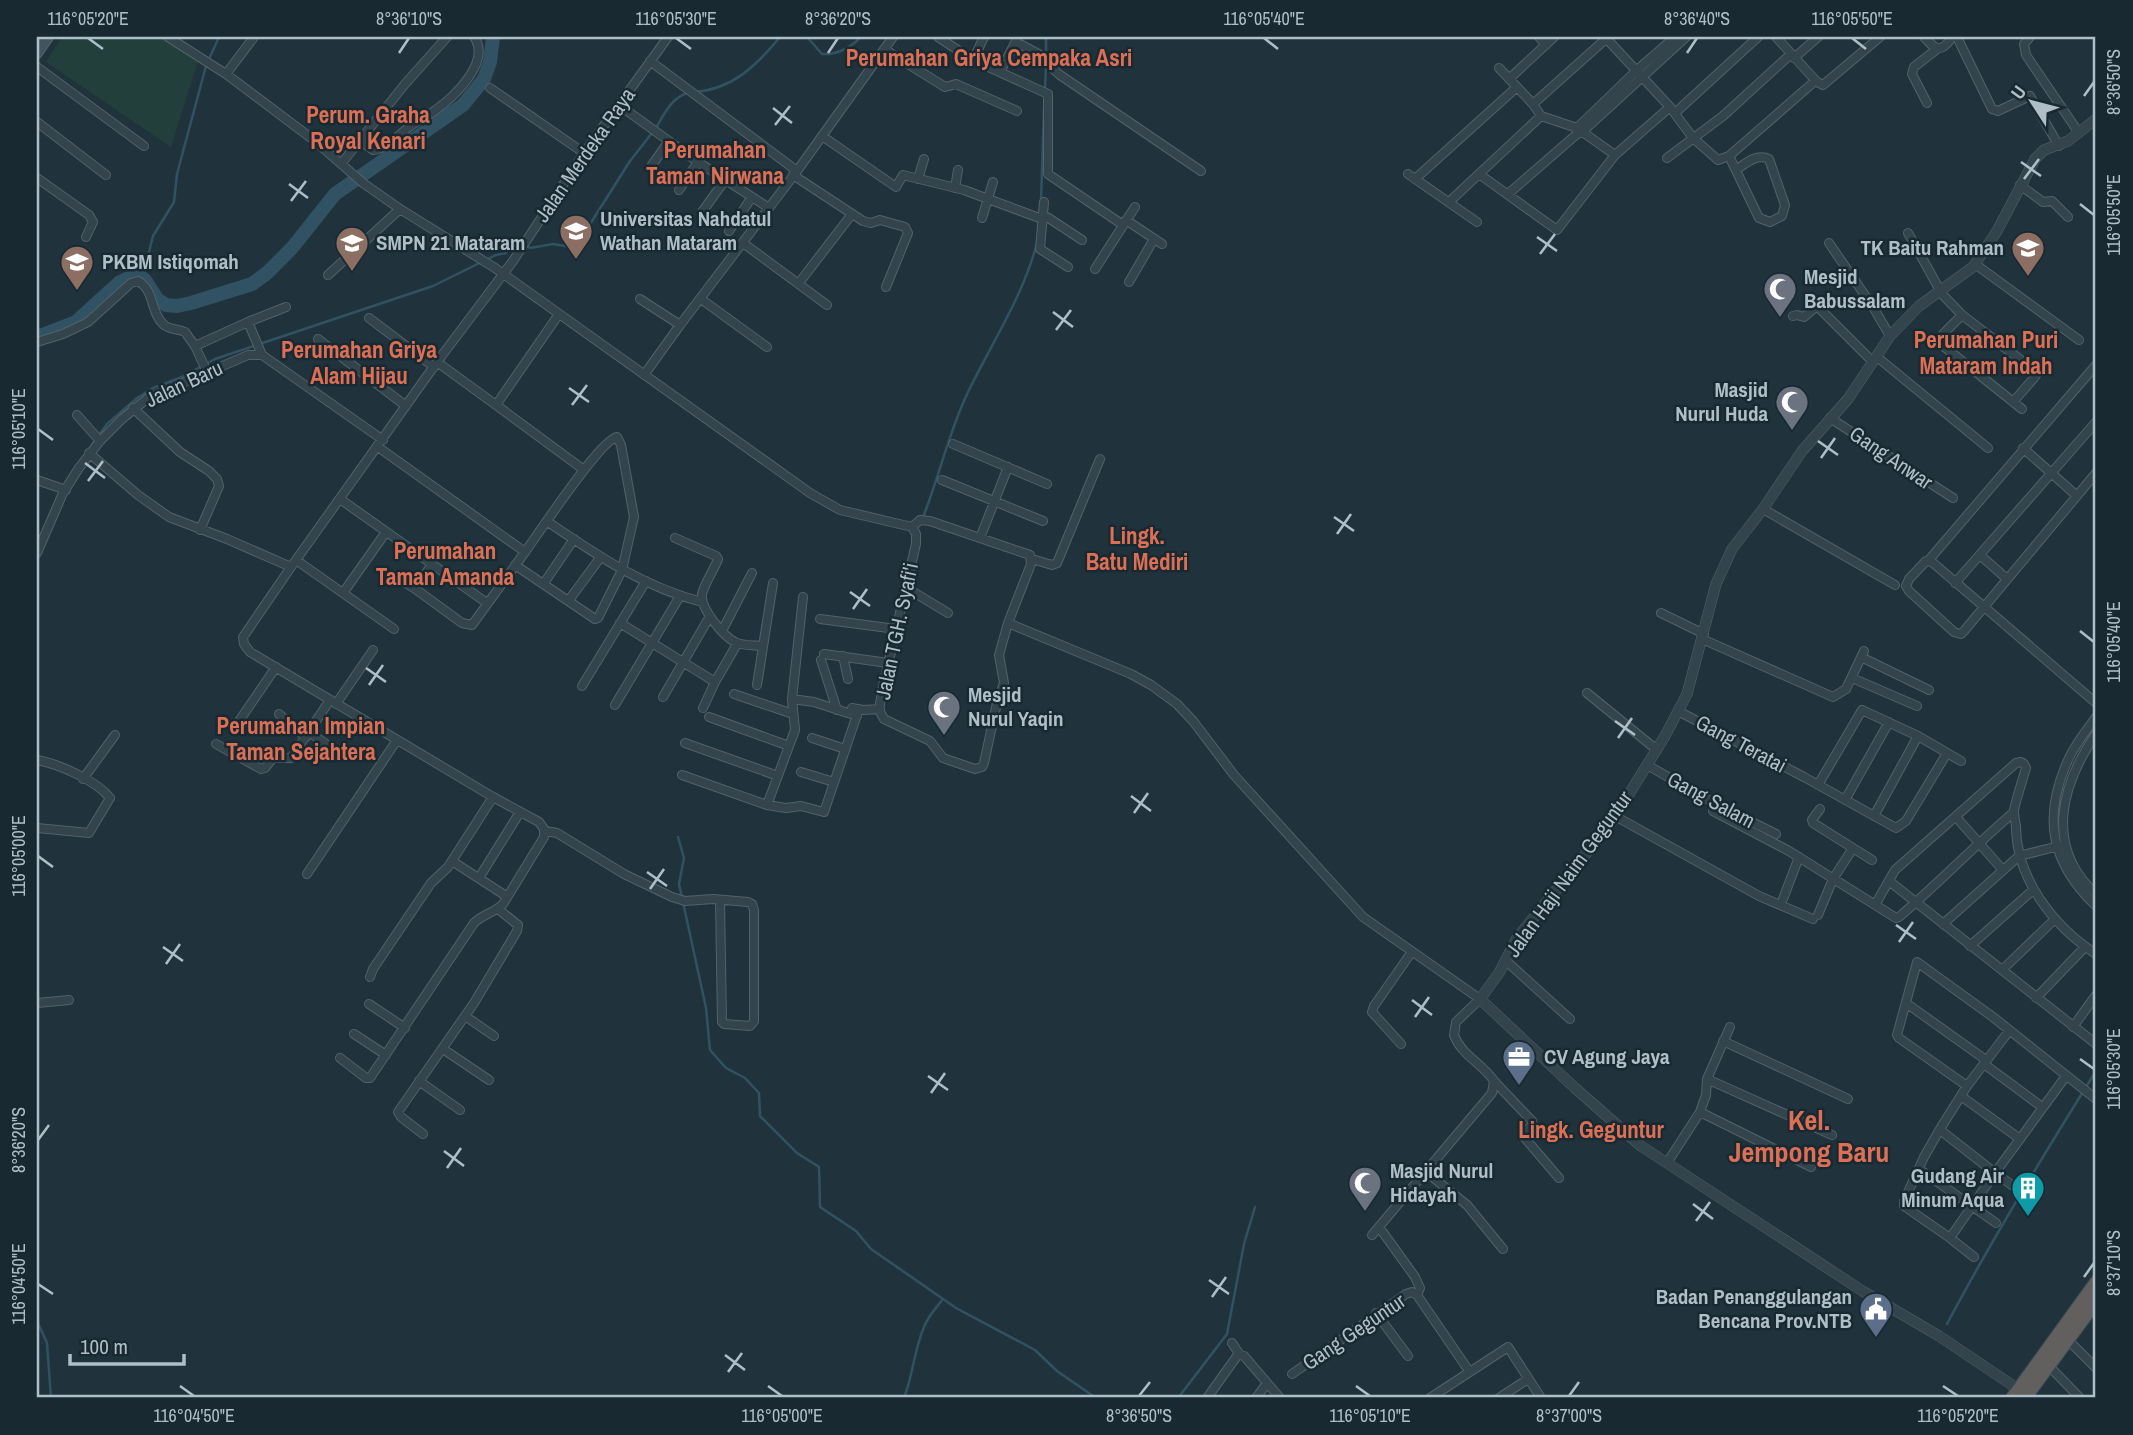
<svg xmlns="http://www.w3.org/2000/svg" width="2133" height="1435" viewBox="0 0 2133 1435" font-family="'Archivo Narrow',sans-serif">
<rect width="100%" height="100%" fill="#20333c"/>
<path fill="#233f3b" d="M62,37H161L198,61L171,147L46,62Z"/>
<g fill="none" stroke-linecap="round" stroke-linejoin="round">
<path stroke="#315262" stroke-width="2.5" d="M807,37L822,54C838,55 850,48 861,37
M1046,37V54
M209,59L219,37
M1045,89L1046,65
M695,92C733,89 757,65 780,37
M656,128C664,114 672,97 688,93
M1041,201L1044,107
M527,246L530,248L553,244L571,247L580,240L630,161L652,133
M137,274L148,256L153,236L174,202L177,174L206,66
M78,464L107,424L137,398L153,388L182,377L215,359L433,286L496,255L506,253L517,240L521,242
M923,517C940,475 949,430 969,390C993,341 1023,296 1037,243
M678,837L684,858L679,884L706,1008L710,1050L726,1068L745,1078L759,1093L760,1116L797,1153L819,1167L820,1207L856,1231L871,1249L956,1308L1035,1350L1057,1371L1096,1398
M37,1321L47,1343L51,1398
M1947,1324C1993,1237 2044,1154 2096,1071
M904,1398C913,1375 914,1350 924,1327C928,1316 936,1308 943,1299
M1178,1398L1227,1334L1244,1244L1255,1207"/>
<path stroke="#315262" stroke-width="14" d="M37,337L76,322L120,282L137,274L145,280L157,299L166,305L177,306L191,303L252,284L267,273L292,248L335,194L463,105L484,79L490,62L493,37"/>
<defs>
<path id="minor" d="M168,37L226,74L315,141L363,183L400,209L495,268L810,493L840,510L912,527L916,534V544L883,686L879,710L884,719L930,741L943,758L975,769L982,767L984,763L997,703L1004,683L999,655L1008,623
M938,37L973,60L1048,94V174L1123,225
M1539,37L1546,45
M1605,37L1670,107L1693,138L1718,160L1729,156L1815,81
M1675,37L1637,70L1577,128V134L1582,132L1686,37
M1776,37L1817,82L1823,85L1880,37
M1924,37C1936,50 1941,54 1952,37
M1957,37L1992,109L1998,111L2030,96L2059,146
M2030,37L2024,44L2026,55L2079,133
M1016,42L1046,58L1051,67L1060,75L1201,171
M884,49L945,87L956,84L1017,111
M1794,58L1818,37
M973,60L984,37
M650,61L797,171
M37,67L144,146
M1499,68L1533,104L1541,116L1577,128L1615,155
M1000,72L1018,37
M226,74L254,37
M1509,79L1554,37
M490,88L584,153
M1927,103L1912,74L1914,67L1937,49
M1533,104L1608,37
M619,105L698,162L769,208
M1675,113L1758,37
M37,122L106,175
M822,136L896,187L903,175L964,190L1042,219L1047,217L1082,240
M359,140L373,150C386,149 399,135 409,127C417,121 425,117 433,112C453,98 492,62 474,37
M1729,156L1759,218L1770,222L1782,216L1785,205L1769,159C1757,153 1746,163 1736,170
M1667,158L1723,116L1791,54
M341,164L405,84L447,37
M652,165L669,141
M1408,174L1477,222
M1479,174L1557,230L1615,155L1670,107
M793,175L863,221L871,223L880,220L905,227L908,233L886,287
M37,178L89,215L93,222L86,237
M918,179L924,159
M1415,179L1517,87
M2020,185L2043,202L2052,201L2068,217
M955,188L958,170
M679,190L698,162
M1508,194L1577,134
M1044,202L1040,249L1068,267
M1449,202L1541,116
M702,212L725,180
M982,218L993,182
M1126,220L1162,244
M729,231L752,197
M1908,233L1941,292
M743,243L827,305
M1829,243L1873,307L1890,336
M1975,264L2079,340
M1095,269L1135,207
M328,275L400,209
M802,279L852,214
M1129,282L1154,239
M1940,292L1962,315L2034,370L2036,375L2034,378L2013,402
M640,299L680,325
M701,299L767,347
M559,314L496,405L584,470
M1962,315L1943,334L1942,345L2022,409
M1793,316L1797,315L1804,317L1817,306L1873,362
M369,318L434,367
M248,322L286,307
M318,339L406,406
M37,342L63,334L88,322L131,283L138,281C155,290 150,313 164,325C171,330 178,329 185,332L195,346L207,372
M195,346L248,322L262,355
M1877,357L1988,448
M437,362L496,405
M644,375L680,325L797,171L893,37
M133,408L180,452L209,471L217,479L219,486L200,530
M77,415L100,441
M1830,418L1953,498
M953,444L1047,484
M378,447L525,552C539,533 600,440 617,437L621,445L634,517L622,570L598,618L595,619L515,565
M2023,448L2077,496
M89,453L138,495L169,517L227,539L291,567
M2096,473L1964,631L1961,634L1954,632L1909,591L1906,586L1909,579L1926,561L1932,562L2096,703
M37,480L66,490
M942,480L1043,521
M340,499L487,603
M1763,509L1895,585
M548,522C597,555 643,587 702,602
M912,527L920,520L930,521L1030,555L1031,564L1008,623L1131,674L1151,685L1177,704L1193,721L1234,775L1363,917L1480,999L1456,1022L1454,1035C1461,1055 1483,1064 1494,1081L1492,1093L1372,1235
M675,538L716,556L718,559C714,570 705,582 702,594C700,608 723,636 735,642C742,646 754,645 762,646
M980,538L1008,467
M37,553L63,493L79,468L100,441L122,419L148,398L248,355H262L383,440
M1980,555L2007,579
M1032,559L1052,565L1057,563L1100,459
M296,560L394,629
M1928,561L2096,365
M432,565L414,588L462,623L472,625L525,552
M393,575L414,588
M544,583L574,539
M1955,583L2096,422
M905,587L948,613
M343,593L386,532
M569,600L600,558
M1661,613L1704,634
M820,619L896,629
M620,623L715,682
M722,631L752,573
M1702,639L1833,697L1846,689L1864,651
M824,654L888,663
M843,656L848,679
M1861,657L1929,690
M821,660L837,710
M1852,678L1917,706
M757,685L773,583
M582,686L646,581
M1587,693L1657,750
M734,694L793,714
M663,697L710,616
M792,699L814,702L857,716
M336,704L373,650
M615,705L680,596
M703,708L715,682L737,644
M852,708L863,710L880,709
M1678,711L1804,777L1896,828L1906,821L1947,753
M279,714L306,737
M709,717L789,746
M2096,717C2087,730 2076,743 2069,758C2042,816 2050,862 2096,906
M237,724L276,667
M309,732L340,754
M2096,734C2061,785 2044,847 2096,894
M812,738L845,749
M685,743L778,776
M216,744L261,769L265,768L273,758H291L330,700
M37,760C59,764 97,781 110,798L89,833L37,828
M1647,765L1712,802L1776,834
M801,772L834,782
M682,775L767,805L786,808L801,806L824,812L859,709
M83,779L115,735
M1818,785L1862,710L1918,736L1961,761
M1845,800L1889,722
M767,805L795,730L792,699L803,597
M1820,809L1812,820L1813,823L1872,860
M1713,811L1789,851L1896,918L1899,917C1938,884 1974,846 2014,812
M1615,816L1759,896L1813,919
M1874,816L1918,736
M1956,817L2002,869
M545,831L557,833L624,874L672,897L685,901L713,899L748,902L752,904L754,910V1021L750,1026L724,1024L722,1022L720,900
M452,861L506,896
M307,874L397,740
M479,878L520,812
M1889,881L2096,1044
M1783,899L1799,857
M1875,905L1895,870L2016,763L2021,762L2024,764L2026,768C2022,782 2017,796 2014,810C2014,815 2015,821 2016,826C2016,878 2053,926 2096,954
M1818,915L1833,879L1853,848
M1943,924L2019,856L2059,846
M1970,946L2033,890
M1505,960L1570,1019
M2002,970L2055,919
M370,977L373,969L431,883L448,867L493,797
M2036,998L2085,947
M37,1003L69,1000
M1906,1003L1986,1060
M369,1004L405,1028
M465,1016L494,1036
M2073,1027L2096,995
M2009,1031L1967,1086L1940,1129L1944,1133L1995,1173L2066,1076
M354,1034L386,1055
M1723,1041L1848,1099
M1401,1044L1372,1012L1374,1006L1411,953
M443,1049L489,1080
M340,1058L366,1078H370L474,923C483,914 494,913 503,904L544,837V829L539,822L493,797L250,652L244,644L243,637L291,567L437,362L513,261L584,153L668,37
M1984,1064L2042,1107
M1707,1079L1832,1135
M419,1081L460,1110
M1494,1081L1532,1121L1533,1124L1524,1133V1137L1559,1178
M1967,1086L1899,1038L1897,1035L1917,962L1993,1017L2096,1099
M1961,1096L2020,1139
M1700,1112L1706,1095L1707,1079L1730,1027
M1940,1129L1924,1157L1904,1201V1206L1950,1238L1995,1173L2016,1188
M423,1134L401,1117L398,1112L474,1003L517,931L518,925L498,909
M1667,1163L1700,1112L1811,1167
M1919,1169L1996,1223
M1425,1171L1467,1205L1503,1249
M1379,1227L1415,1277L1420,1288L1417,1295
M1950,1238L1974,1257
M1417,1295L1469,1371
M1376,1313L1408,1356
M2068,1340L2096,1368
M1232,1343L1240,1355
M2049,1366L2080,1398
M1292,1374L1406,1294L1412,1292L1417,1295
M1207,1398L1237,1356L1240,1355L1244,1356L1280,1398
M1256,1398L1267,1383
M1430,1398L1508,1347L1541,1398
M1499,1398L1528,1379"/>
<path id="tertiary" d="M2018,1389L1939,1336L1864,1292L1641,1146L1575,1088L1480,999L1499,973L1517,938L1611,823L1665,736L1687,694L1716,584L1732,549L1763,509L1802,451L1848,399L1890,336L1919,306L1973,267L1997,231L2035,159L2044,150L2068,141L2096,119"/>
<path id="secondary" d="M37,53L48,37"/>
<path id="trunk" d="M2012,1398L2096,1282
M2025,1398L2096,1302"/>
</defs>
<use href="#minor" stroke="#52626a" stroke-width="10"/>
<use href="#tertiary" stroke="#52626a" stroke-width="11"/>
<use href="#secondary" stroke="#52626a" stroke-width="12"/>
<use href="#trunk" stroke="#3f4f57" stroke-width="14"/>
<use href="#minor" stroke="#34444c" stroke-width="8"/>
<use href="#tertiary" stroke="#34444c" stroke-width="10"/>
<use href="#secondary" stroke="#425460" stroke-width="10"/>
<use href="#trunk" stroke="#62605e" stroke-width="12"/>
</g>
<path fill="none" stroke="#afbfc8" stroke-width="2.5" d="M88,38L103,49M676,38L691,49M1264,38L1278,49M1852,38L1866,49M399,53L409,38M828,53L838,38M1687,53L1697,38M2084,96L2094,82M773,108L792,123M775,125L790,106M2021,162L2041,176M2024,179L2039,159M289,184L308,198M291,201L306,181M2080,204L2094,215M1537,237L1557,251M1540,254L1555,234M1053,312L1073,327M1056,330L1071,310M569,388L589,402M572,405L587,385M38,429L53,440M1818,441L1838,455M1821,458L1835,438M85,463L105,478M88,481L103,461M1334,517L1354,531M1337,534L1351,514M850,592L870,606M853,609L867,589M2080,631L2094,642M366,668L386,682M369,685L383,665M1615,721L1635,735M1618,738L1632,718M1131,796L1151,811M1134,813L1148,793M38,856L53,867M647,872L667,886M650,889L664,869M1896,925L1916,939M1899,942L1913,922M163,947L183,961M166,964L180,944M1412,1000L1432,1015M1415,1017L1429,997M2080,1059L2094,1069M928,1076L948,1090M931,1093L945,1073M38,1140L49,1125M444,1151L464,1166M447,1168L461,1148M1693,1204L1713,1219M1696,1221L1710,1202M2084,1277L2094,1263M1209,1280L1229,1294M38,1284L53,1294M1212,1297L1226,1277M725,1355L745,1370M728,1372L742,1353M180,1386L194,1396M768,1386L782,1396M1356,1386L1370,1396M1943,1386L1958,1396M1139,1396L1150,1382M1569,1396L1579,1382"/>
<defs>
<symbol id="university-pin" viewBox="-11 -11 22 30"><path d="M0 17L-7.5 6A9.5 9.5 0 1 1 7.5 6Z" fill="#8d6e63" stroke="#192931"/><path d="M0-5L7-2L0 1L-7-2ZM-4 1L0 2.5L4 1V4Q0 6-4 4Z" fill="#fff"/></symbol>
<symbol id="school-pin" viewBox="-11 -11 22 30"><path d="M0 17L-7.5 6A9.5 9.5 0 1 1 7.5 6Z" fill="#8d6e63" stroke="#192931"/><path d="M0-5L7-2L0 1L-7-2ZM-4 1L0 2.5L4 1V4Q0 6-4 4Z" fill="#fff"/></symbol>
<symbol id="mosque-pin" viewBox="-11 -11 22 30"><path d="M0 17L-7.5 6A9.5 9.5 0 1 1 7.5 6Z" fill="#6b7280" stroke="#192931"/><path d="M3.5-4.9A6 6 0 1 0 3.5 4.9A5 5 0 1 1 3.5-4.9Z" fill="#fff"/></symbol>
<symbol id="office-pin" viewBox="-11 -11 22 30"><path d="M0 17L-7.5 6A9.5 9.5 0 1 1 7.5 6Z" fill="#5c6f8a" stroke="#192931"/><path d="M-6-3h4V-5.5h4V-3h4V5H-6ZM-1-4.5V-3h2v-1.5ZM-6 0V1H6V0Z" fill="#fff"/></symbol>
<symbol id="building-pin" viewBox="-11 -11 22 30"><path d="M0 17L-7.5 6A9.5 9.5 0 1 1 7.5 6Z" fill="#0f9aa8" stroke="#192931"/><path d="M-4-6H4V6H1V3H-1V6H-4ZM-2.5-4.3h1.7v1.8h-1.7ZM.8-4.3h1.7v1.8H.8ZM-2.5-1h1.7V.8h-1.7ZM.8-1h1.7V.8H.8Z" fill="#fff"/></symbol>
<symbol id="civic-pin" viewBox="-11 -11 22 30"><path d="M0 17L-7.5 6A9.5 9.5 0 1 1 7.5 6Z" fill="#5c6f8a" stroke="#192931"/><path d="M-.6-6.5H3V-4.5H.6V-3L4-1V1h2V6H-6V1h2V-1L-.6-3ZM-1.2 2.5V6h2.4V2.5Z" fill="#fff"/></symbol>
</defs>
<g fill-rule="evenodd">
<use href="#university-pin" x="557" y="212" width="38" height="52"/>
<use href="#school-pin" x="333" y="224" width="38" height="52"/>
<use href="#school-pin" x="2009" y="229" width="38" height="52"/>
<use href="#school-pin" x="58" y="243" width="38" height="52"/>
<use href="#mosque-pin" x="1761" y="270" width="38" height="52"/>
<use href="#mosque-pin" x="1773" y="383" width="38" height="52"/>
<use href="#mosque-pin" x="925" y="688" width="38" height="52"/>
<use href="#office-pin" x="1500" y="1038" width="38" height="52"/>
<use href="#mosque-pin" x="1346" y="1164" width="38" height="52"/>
<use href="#building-pin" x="2009" y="1169" width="38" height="52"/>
<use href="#civic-pin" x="1857" y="1290" width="38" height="52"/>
</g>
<g text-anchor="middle" stroke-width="5" stroke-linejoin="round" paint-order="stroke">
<g font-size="21" fill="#afbfc8" stroke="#192931">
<text transform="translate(585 155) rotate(-55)" y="7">Jalan Merdeka Raya</text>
<text transform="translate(184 384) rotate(-25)" y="7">Jalan Baru</text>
<text transform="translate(1891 458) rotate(34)" y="7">Gang Anwar</text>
<text transform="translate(897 631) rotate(-78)" y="7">Jalan TGH. Syafi'i</text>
<text transform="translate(1741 744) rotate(28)" y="7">Gang Teratai</text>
<text transform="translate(1711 800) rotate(28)" y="7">Gang Salam</text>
<text transform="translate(1569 874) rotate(-54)" y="7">Jalan Haji Naim Geguntur</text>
<text transform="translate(1354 1332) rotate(-34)" y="7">Gang Geguntur</text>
</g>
<g font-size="21" font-weight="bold" fill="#afbfc8" stroke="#192931" text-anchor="start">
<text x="600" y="226">Universitas Nahdatul<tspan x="600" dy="24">Wathan Mataram</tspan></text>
<text x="376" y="250">SMPN 21 Mataram</text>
<text x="2004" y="255" text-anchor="end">TK Baitu Rahman</text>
<text x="102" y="269">PKBM Istiqomah</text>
<text x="1804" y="284">Mesjid<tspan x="1804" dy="24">Babussalam</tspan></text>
<text x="1768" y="397" text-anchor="end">Masjid<tspan x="1768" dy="24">Nurul Huda</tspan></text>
<text x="968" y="702">Mesjid<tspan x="968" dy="24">Nurul Yaqin</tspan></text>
<text x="1544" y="1064">CV Agung Jaya</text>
<text x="1390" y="1178">Masjid Nurul<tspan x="1390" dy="24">Hidayah</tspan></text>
<text x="2004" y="1183" text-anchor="end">Gudang Air<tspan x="2004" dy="24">Minum Aqua</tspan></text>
<text x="1852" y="1304" text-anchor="end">Badan Penanggulangan<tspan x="1852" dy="24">Bencana Prov.NTB</tspan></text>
</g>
<g font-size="23" font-weight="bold" fill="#dd6f55" stroke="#192931">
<text x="989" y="66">Perumahan Griya Cempaka Asri</text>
<text x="368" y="123">Perum. Graha<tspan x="368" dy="26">Royal Kenari</tspan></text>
<text x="715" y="158">Perumahan<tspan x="715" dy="26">Taman Nirwana</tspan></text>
<text x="1986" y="348">Perumahan Puri<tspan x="1986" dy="26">Mataram Indah</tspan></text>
<text x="359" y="358">Perumahan Griya<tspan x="359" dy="26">Alam Hijau</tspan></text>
<text x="1137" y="544">Lingk.<tspan x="1137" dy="26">Batu Mediri</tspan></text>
<text x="445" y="559">Perumahan<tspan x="445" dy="26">Taman Amanda</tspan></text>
<text x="301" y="734">Perumahan Impian<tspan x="301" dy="26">Taman Sejahtera</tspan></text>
<text x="1591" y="1138">Lingk. Geguntur</text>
</g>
<g font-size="28" font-weight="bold" fill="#dd6f55" stroke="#192931">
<text x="1809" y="1130">Kel.<tspan x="1809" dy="32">Jempong Baru</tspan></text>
</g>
</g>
<rect width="2133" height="1435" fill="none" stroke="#192931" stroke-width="77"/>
<g transform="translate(2032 102) rotate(306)" stroke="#192931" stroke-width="5" paint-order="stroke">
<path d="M0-5L12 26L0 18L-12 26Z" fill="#afbfc8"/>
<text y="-10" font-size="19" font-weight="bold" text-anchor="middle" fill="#afbfc8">U</text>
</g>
<path d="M70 1354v10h114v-10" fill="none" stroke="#afbfc8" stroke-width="3.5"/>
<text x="80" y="1354" font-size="21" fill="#afbfc8" stroke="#192931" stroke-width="5" paint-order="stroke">100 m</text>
<rect x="38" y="38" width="2056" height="1358" fill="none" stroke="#afbfc8" stroke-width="2.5"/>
<g font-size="18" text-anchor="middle" fill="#afbfc8">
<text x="88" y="25">116°05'20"E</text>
<text x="409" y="25">8°36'10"S</text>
<text x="676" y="25">116°05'30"E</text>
<text x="838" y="25">8°36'20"S</text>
<text x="1264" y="25">116°05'40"E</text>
<text x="1697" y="25">8°36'40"S</text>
<text x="1852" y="25">116°05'50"E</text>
<text transform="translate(2114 82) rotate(-90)" y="6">8°36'50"S</text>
<text transform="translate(2114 215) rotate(-90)" y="6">116°05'50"E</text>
<text transform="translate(19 429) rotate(-90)" y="6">116°05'10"E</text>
<text transform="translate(2114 642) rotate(-90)" y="6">116°05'40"E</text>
<text transform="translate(19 856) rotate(-90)" y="6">116°05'00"E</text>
<text transform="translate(2114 1069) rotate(-90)" y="6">116°05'30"E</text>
<text transform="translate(19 1140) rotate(-90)" y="6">8°36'20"S</text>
<text transform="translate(2114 1263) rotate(-90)" y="6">8°37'10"S</text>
<text transform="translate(19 1284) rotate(-90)" y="6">116°04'50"E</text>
<text x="194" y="1422">116°04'50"E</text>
<text x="782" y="1422">116°05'00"E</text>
<text x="1139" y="1422">8°36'50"S</text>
<text x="1370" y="1422">116°05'10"E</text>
<text x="1569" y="1422">8°37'00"S</text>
<text x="1958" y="1422">116°05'20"E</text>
</g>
</svg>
